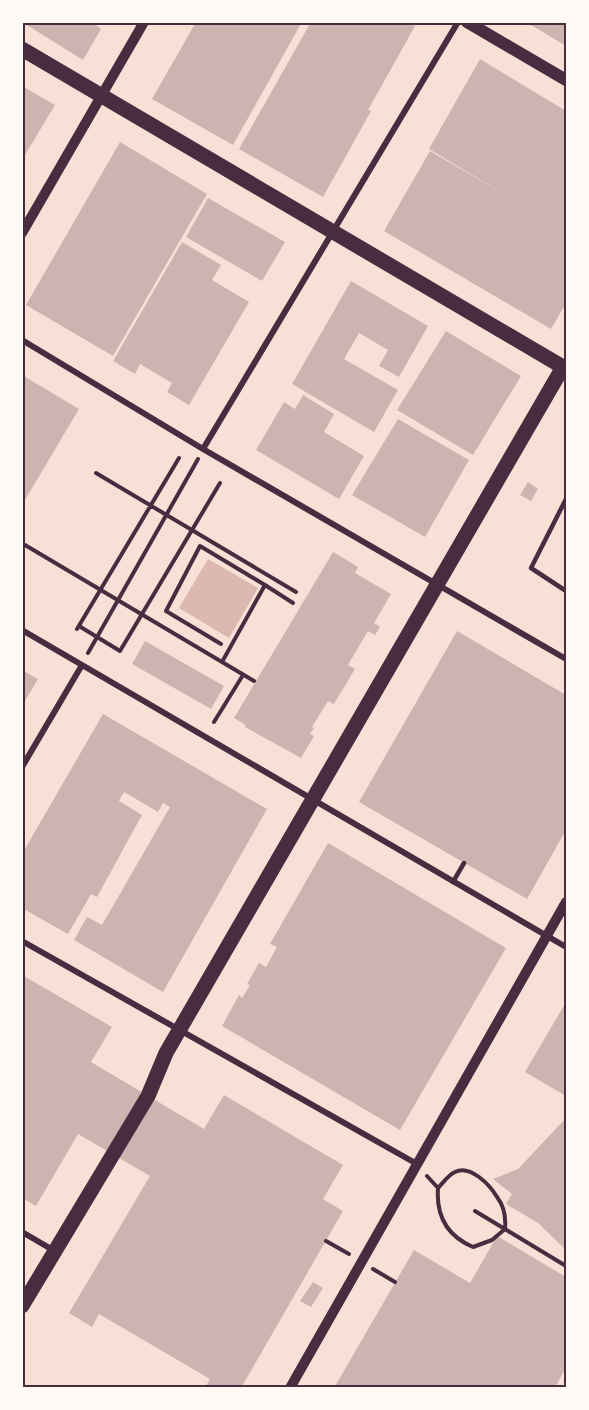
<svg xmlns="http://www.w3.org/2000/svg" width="589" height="1410" viewBox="0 0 589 1410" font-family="'Varela Round',sans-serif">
<rect width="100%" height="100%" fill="#f7e1d7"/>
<path fill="#dcb8b0" d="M208,559L258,588L229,638L179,608Z"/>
<path fill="#ccb4b1" d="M22,22H92L101,29L83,60Z
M196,22H302L233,145L152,99Z
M311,22H408L415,26L368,110L371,111L323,197L239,149Z
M526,22H566V46Z
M480,59L566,111V303L551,329L384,231L430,151L509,197L429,149Z
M22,86L55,105L22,160Z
M120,142L207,194L113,356L26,305Z
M208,198L285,242L262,281L186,237Z
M182,242L221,265L212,280L249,302L189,405L167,392L172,383L140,364L135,374L113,361Z
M351,281L428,326L399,377L379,366L388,350L359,333L344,359L398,390L374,432L292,384Z
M446,331L521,376L473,455L397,410Z
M22,375L79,409L22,505Z
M303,395L334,414L324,432L364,456L339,499L256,450L284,402L295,409Z
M398,419L469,460L425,537L352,495Z
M528,482L538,489L531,501L520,495Z
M333,552L358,567L355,573L391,594L374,623L380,627L375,635L368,631L348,665L355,669L334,704L328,701L312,727L314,728L310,734L314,736L301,758L245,727L246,725L234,718Z
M457,631L566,695V830L527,899L359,802Z
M145,641L224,686L211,709L132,664Z
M22,670L38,679L22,706Z
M103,714L267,809L163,992L74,940L87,917L102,925L170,807L163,803L158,812L124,792L119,801L142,815L97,897L91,894L68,934L22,908V854Z
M328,843L506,948L400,1130L222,1026L239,995L242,998L250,985L247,984L259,963L266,967L277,947L270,944Z
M22,975L112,1027L91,1062L118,1078L204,1129L224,1095L343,1165L323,1199L343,1211L241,1388H205L210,1379L99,1314L92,1327L69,1313L150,1176L78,1134L36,1206L22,1198Z
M566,1002V1096L525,1072Z
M566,1118V1250L538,1223L506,1204L512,1194L493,1179L518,1169Z
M497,1236L566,1277V1367L555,1388H334L414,1250L470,1283Z
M313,1282L323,1288L311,1307L300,1301Z"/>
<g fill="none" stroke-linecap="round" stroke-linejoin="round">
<path stroke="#4a2c40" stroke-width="4" d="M96,473L296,592
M25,545L254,681
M79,626L120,651L220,483
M77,629L179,458
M221,644L166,611L200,546L265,585
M88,653L198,459
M222,662L265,585L293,603
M214,722L243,675
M427,1176L438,1188C436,1215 447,1236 473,1247L492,1240L505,1229C506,1218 504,1206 497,1197C490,1185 470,1164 455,1172C448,1175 443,1183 438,1188
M475,1211L566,1266
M326,1241L349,1254
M373,1269L395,1282"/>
<path stroke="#4a2c40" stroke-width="4.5" d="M566,499L531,568L566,591
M453,882L464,863"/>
<path stroke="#4a2c40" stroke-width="6" d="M22,340L203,449L566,659
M203,449L458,22
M22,630L566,947
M22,767L82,665
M22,941L417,1164
M22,1232L53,1250"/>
<path stroke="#4a2c40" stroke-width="10" d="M22,233L144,22
M290,1388L566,902"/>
<path stroke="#4a2c40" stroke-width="12" d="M467,22L566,80"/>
<path stroke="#4a2c40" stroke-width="15" d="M22,49L563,367L166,1053L148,1096L22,1306"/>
</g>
<rect width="589" height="1410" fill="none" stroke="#fffaf5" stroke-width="48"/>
<rect x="24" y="24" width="541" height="1362" fill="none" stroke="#4a2c40" stroke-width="2"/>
</svg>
